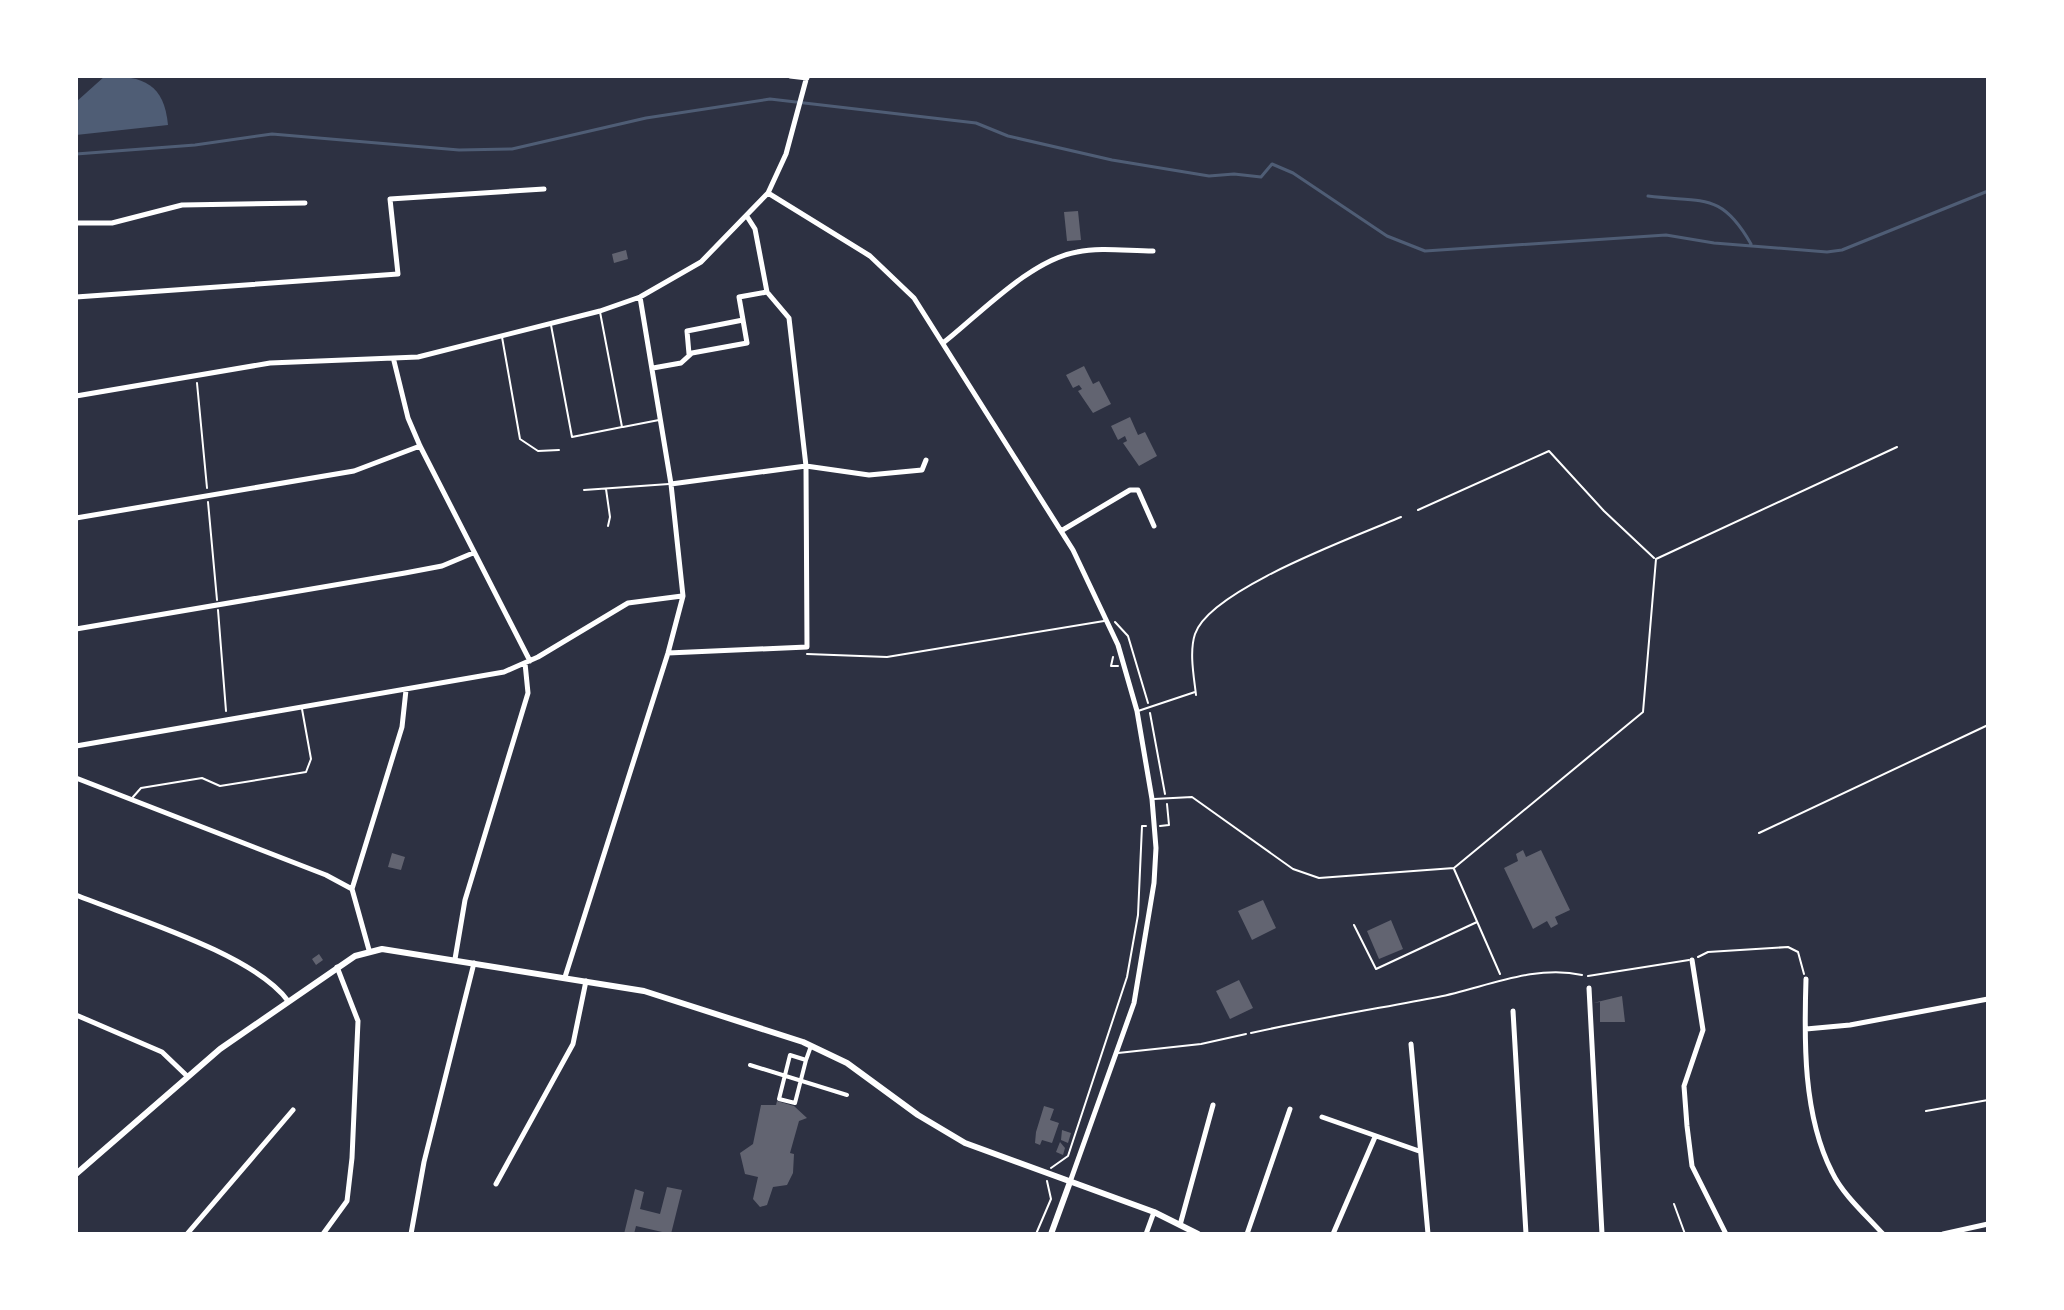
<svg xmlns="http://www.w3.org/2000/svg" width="2064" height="1310" viewBox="0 0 2064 1310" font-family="Manrope,sans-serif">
<rect width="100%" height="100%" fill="#2d3142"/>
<path fill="#4f5d75" d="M105,76C144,76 164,84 168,125L76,135V102Z"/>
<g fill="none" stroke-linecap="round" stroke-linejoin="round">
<path stroke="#4f5d75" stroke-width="3" d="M76,154L195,145L272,134L459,150L512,149L646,118L770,99L976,123L1008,136L1112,160L1209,176L1234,174L1261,177L1272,164L1293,173L1387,236L1425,251L1666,235L1714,243L1827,252L1842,250L1988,191
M1648,196C1703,203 1721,191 1751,244"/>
</g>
<path fill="#626471" d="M1078,211L1081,240L1067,241L1064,212Z
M626,250L628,259L614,263L612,254Z
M1084,366L1093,384L1099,381L1111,404L1093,413L1078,391L1082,389L1079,385L1073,388L1066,375Z
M1130,417L1138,435L1145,432L1157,456L1139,466L1123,443L1127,441L1125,436L1118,440L1111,426Z
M1523,850L1526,857L1541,850L1570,910L1555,917L1558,924L1551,928L1547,921L1533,929L1504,868L1518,861L1516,854Z
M392,853L405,857L401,870L388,867Z
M1263,900L1276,928L1252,940L1238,911Z
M1391,920L1403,949L1379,959L1367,931Z
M319,954L323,960L316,965L312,959Z
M1239,980L1253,1008L1230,1019L1216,991Z
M1622,996L1625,1022H1600V1002L1593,1003Z
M777,1101L794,1106L807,1118L799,1121L790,1153L794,1154L793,1173L787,1185L773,1187L767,1205L760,1207L753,1199L758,1177L745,1174L740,1153L753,1144L761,1105H776Z
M1044,1106L1054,1109L1050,1120L1059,1123L1052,1143L1042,1140L1040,1145L1035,1143L1036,1132Z
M1062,1130L1071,1133L1068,1143L1061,1140Z
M1060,1142L1065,1148L1063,1155L1056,1152Z
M667,1187L682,1190L671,1234L636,1226L634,1234H624L635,1189L644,1192L640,1209L660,1214Z"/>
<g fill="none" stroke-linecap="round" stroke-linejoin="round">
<path stroke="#fff" stroke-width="2" d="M197,383L207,488
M208,502L217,600
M218,610L226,711
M1115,622L1128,636L1148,703
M1113,657L1111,666H1118
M1150,713L1165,794
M1160,826L1169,825L1167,804
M1698,957L1708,952L1788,947L1798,952L1804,974
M1251,1033C1313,1019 1375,1009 1438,997C1484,988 1534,964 1582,975
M1051,1168L1068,1156L1127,977L1138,915L1142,826H1146
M1036,1234L1051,1199L1047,1181"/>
<path stroke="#fff" stroke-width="2" d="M551,325L572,437L622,427L600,312
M502,337L520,439L538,451L559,450
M623,427L659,420
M606,489L610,517L608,526
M584,490L669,484
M1418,510L1549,451L1604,511L1654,558
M807,654L887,657L1104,621
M1196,695C1194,677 1189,652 1195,634C1210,589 1355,537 1401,517
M1138,711L1195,692
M133,797L141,788L202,778L220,786L306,772L311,759L302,709
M1154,799L1192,797L1293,869L1319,878L1454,868L1643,712L1656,559L1897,447
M1759,833L1988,725
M1454,869L1500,974
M1354,925L1376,969L1477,922
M1588,976L1689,960
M1118,1053L1201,1044L1246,1034
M1926,1111L1988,1100
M1674,1204L1685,1234"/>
<path stroke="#fff" stroke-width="4" d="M790,1055L806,1060L795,1103L779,1099Z
M806,1060L811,1046
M750,1065L847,1095"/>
<path stroke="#fff" stroke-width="5" d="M790,76L807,78
M768,193L870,256L914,298L1073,550L1118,645L1137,711L1152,799L1156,848L1154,883L1134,1003L1070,1182
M76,223H112L182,205L305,203
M76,297L398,274L390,199L544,189
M943,343C979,315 1030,260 1077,252C1100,247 1128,251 1153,251
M689,354L687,331L743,320
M394,361L408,418L420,446L530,661
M653,368L681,363L692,353L747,343L739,297L767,292
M76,396L270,363L418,357L600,311L640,297L701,262L768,193L786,154L807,76
M671,484L806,466L869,475L922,470L926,460
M76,518L354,471L420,446
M1061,531L1130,490H1138L1154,526
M76,629L405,573L442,566L473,553
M668,653L807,647L806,466L789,318L767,292L755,229L748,218
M76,746L504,672L538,657L628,603L682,596
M76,778L326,875L352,889
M76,895C133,918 254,954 288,1001
M369,950L352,889L402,727L406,690
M455,959L465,900L528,693L525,663
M1692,960L1703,1030L1684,1086L1687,1126L1692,1166L1726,1234
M565,977L668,653L683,596L671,484L640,297
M1806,979C1804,1041 1803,1115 1832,1172C1843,1195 1866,1215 1883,1234
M1589,988L1602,1234
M1513,1011L1526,1234
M76,1015L162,1052L186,1075
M1806,1029L1850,1025L1988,999
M1411,1044L1428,1234
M1322,1117L1419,1151
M496,1184L573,1044L586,981
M1180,1225L1213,1105
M187,1234L293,1110
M323,1234L347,1201L352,1158L358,1021L337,967
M411,1234L424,1162L474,963
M1146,1234L1154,1212
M1247,1234L1290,1109
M1333,1234L1375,1137
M1943,1234L1988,1224"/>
<path stroke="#fff" stroke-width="6" d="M76,1174L220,1049L355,956L382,949L644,991L803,1042L847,1063L918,1115L965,1143L1154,1212L1198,1234
M1051,1234L1070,1182"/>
</g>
<rect width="2064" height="1310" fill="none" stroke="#ffffff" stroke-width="156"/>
</svg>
